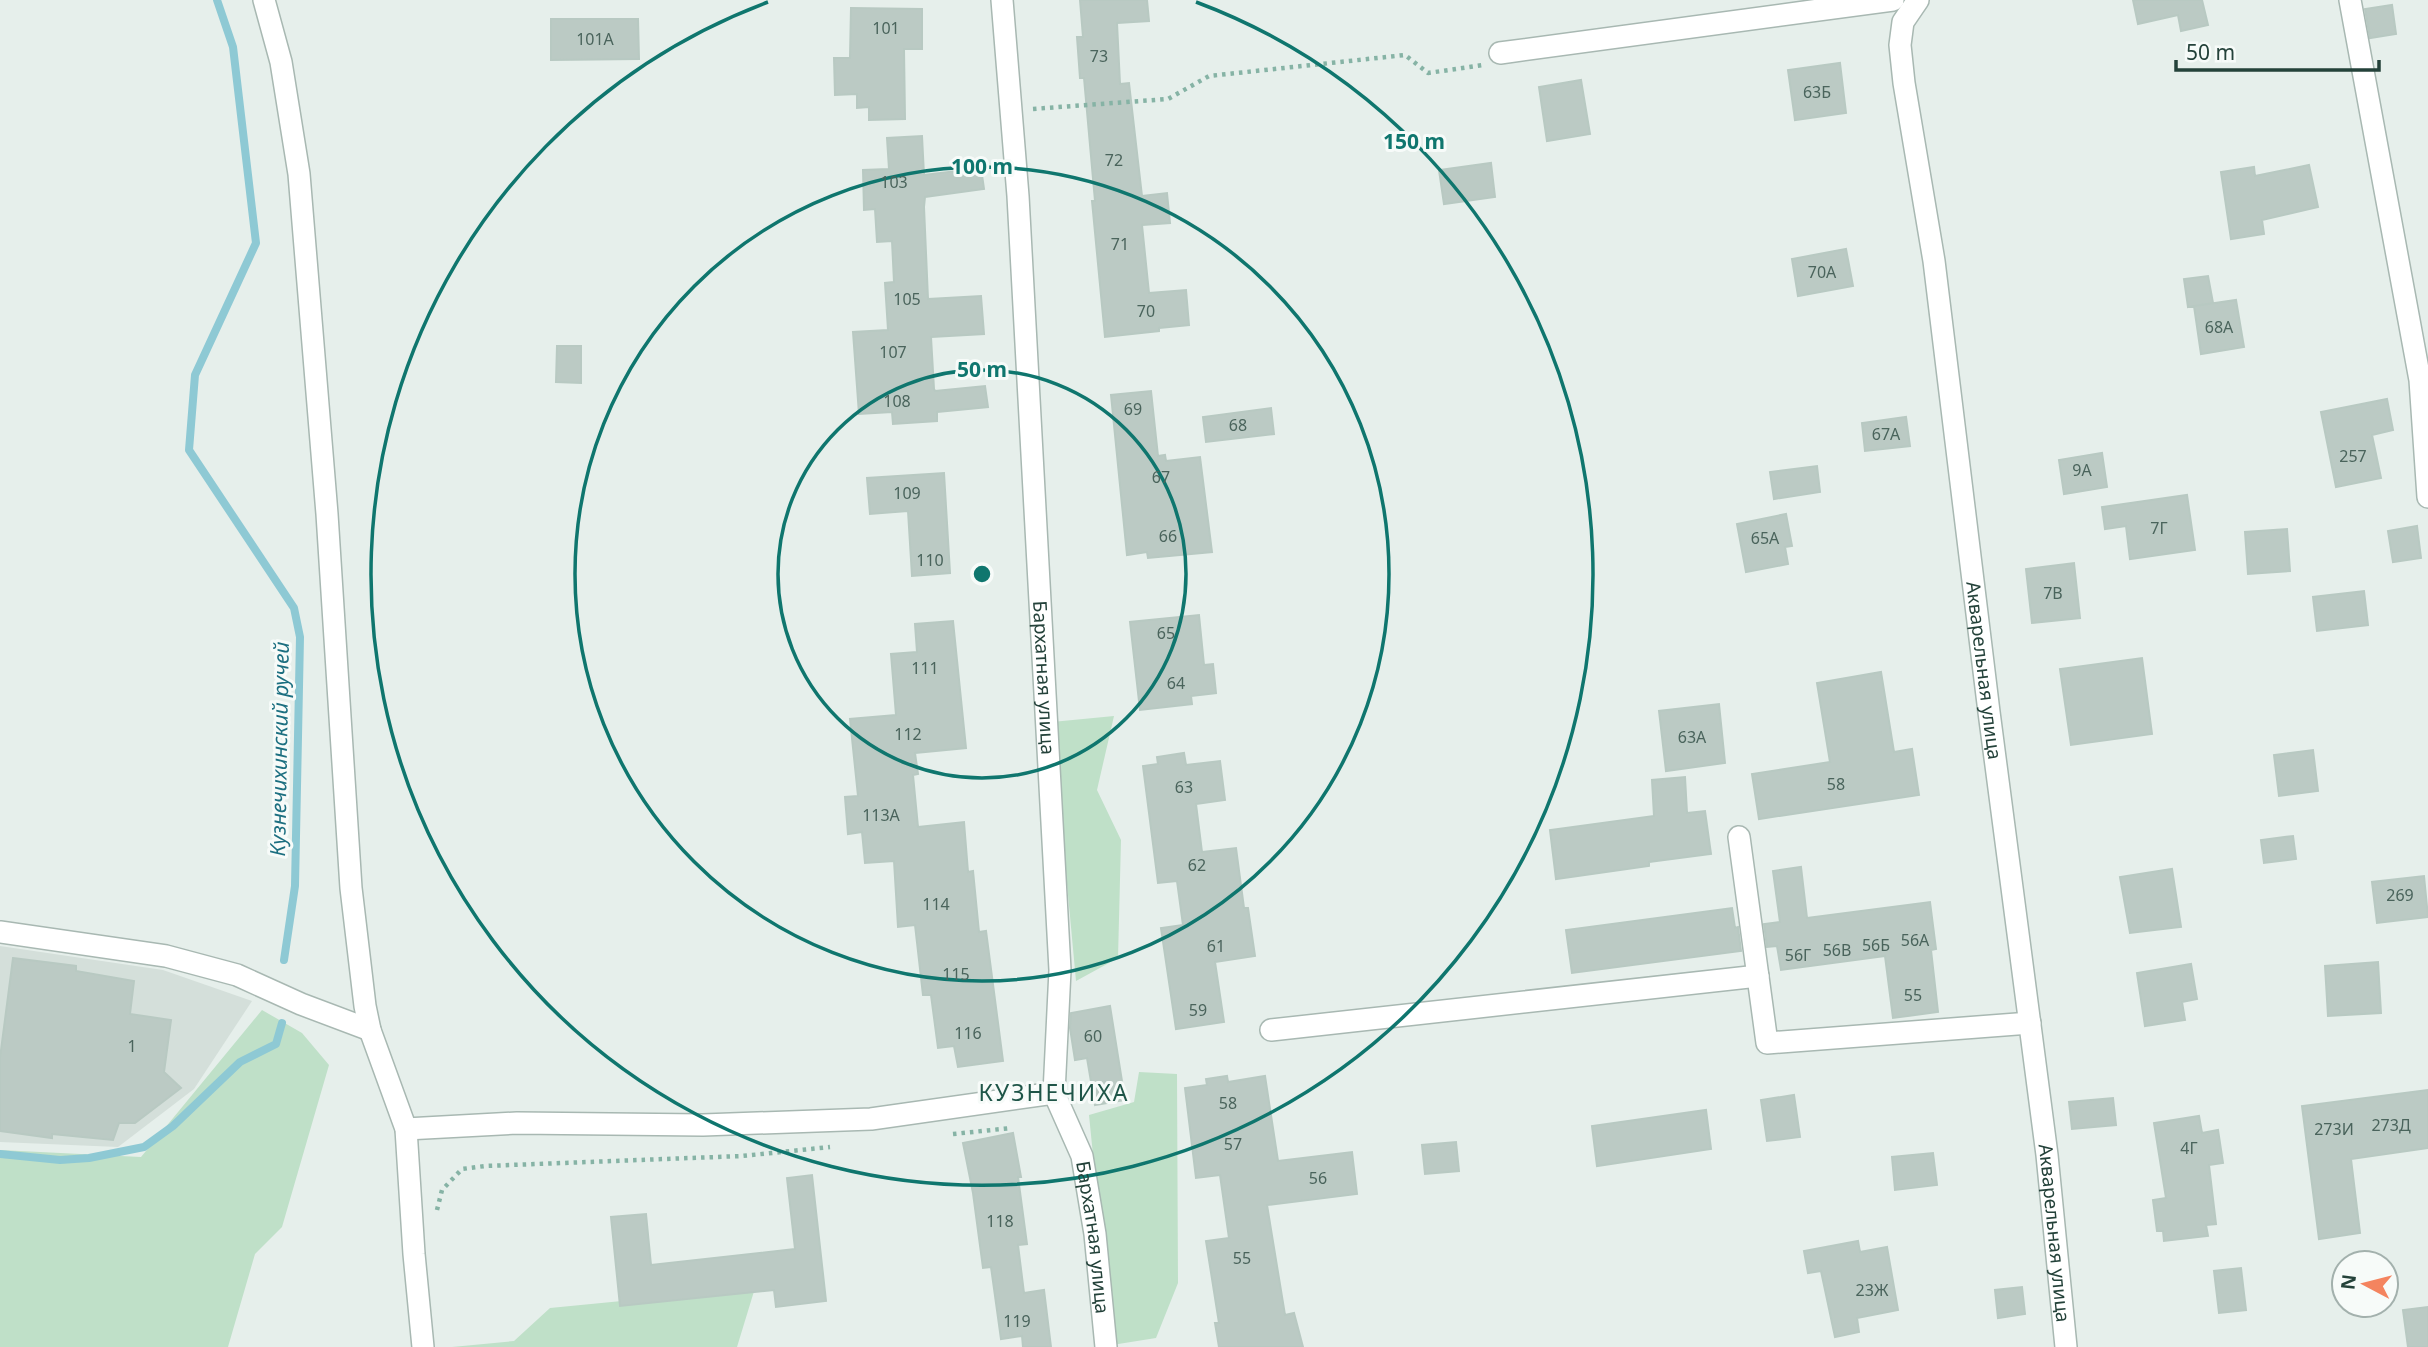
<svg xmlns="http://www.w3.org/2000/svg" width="2428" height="1347" viewBox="0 0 2428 1347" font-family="'Noto Sans',sans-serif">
<rect width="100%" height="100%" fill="#e6efeb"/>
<path fill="#d4dfda" d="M0,946L163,970L252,1001L194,1089L118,1147L0,1142Z"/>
<path fill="#bfe0c8" d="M1114,716L1097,790L1121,840L1118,958L1076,981L1052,722Z
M262,1010L302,1033L329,1065L282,1227L255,1254L228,1347H0V1150L141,1157Z
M1139,1072L1177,1074L1178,1283L1156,1338L1112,1345L1089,1115L1134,1102Z
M755,1288L737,1347H452L514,1341L550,1308Z"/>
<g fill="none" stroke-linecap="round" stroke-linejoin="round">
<path stroke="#8ec9d4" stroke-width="8" d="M217,0L233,47L256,243L195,375L189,450L294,608L300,637L295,886L284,960
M0,1154L60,1160L89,1158L144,1147L173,1126L240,1062L276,1044L282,1023"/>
</g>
<path fill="#bbcac4" stroke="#b8c9c2" stroke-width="2" d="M1080,0H1147L1149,21L1117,23L1120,84L1129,83L1142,196L1167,193L1170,223L1142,225L1149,293L1186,290L1189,325L1159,328V331L1105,337L1092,201H1095L1084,78H1080L1077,37H1083Z
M2133,0H2202L2208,25L2181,31L2178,15L2138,24Z
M2392,5L2396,34L2370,38L2365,9Z
M851,8L922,9V49H904L905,119L869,120V107L857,108V94L835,95L834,58H850Z
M551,19H638L639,59L551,60Z
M1840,63L1846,113L1795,120L1788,70Z
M1581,80L1590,134L1547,141L1539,87Z
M922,136L924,175L981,168L984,189L925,197L924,207L928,299L981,296L984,334L931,337L934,389L935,391L985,386L988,407L937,412V421L893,424L892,412L859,414L853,332L888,330L885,283L894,282L892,241L877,242L875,209L864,210L863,170L889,169L887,138Z
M1491,163L1495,197L1444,204L1439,170Z
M2309,165L2318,207L2262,220L2264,234L2231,239L2221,172L2254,167L2255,176Z
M1846,249L1853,286L1798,296L1792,259Z
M2208,276L2213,303L2188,307L2184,279Z
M2236,300L2244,347L2201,354L2194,306Z
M557,346H581V383L556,382Z
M1151,391L1158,456L1165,455L1166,461L1200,457L1212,552L1148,558L1147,552L1127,555L1111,395Z
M2387,399L2393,430L2372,435L2381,478L2336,487L2321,412Z
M1271,408L1274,434L1206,442L1203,417Z
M1906,417L1910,446L1865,451L1862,423Z
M2102,453L2107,487L2064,494L2059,460Z
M1817,466L1820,492L1774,499L1770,472Z
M944,473L950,573L912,576L908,511L870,514L867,478Z
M2187,495L2195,550L2130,559L2126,526L2105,529L2102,507Z
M1786,514L1792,546L1785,547L1788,564L1746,572L1737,524Z
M2417,526L2421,558L2393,562L2388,531Z
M2287,529L2290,571L2248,574L2245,532Z
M2074,563L2080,618L2032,623L2026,569Z
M2364,591L2368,625L2317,631L2313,597Z
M1199,615L1204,665L1213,664L1216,693L1191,696L1192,704L1140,710L1130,622Z
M953,621L966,748L915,753L918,774L913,775L918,827L964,822L968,872L973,871L979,932L986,931L1003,1061L958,1067L954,1046L938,1048L931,995H923L915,925L898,927L894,861L865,863L862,832L848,834L845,797L858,796L850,719L896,715L891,654L917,652L915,624Z
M2142,658L2152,734L2071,745L2060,669Z
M1881,672L1894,752L1912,749L1919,795L1759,819L1752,774L1830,762L1817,683Z
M1719,704L1725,763L1666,771L1659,711Z
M2313,750L2318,791L2279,796L2274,755Z
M1184,753L1186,765L1220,761L1225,800L1196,804L1202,852L1236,848L1244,908H1248L1255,956L1215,962L1224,1022L1176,1029L1161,928L1183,925L1177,881L1158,883L1143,766L1158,764L1157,757Z
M1685,777L1687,813L1705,811L1711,854L1649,862V866L1556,879L1550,830L1654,816L1652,780Z
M2293,836L2296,859L2264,863L2261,840Z
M1801,867L1807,918L1930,902L1936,949L1931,950L1938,1012L1893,1018L1885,956L1781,970L1777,946L1767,947L1764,924L1780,922L1773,871Z
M2172,869L2181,927L2130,933L2120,877Z
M2424,876L2428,917L2377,923L2372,882Z
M1732,908L1735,928L1738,927L1741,951L1572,973L1566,930Z
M13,958L76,966V971L134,981L130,1014L171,1020L164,1072L181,1088L135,1123H119L113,1140L52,1134V1138L0,1131V1058Z
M2378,962L2381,1013L2328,1016L2325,966Z
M2191,964L2197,999L2182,1002L2185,1020L2145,1026L2137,973Z
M1110,1006L1125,1100L1095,1105L1087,1058L1075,1060L1070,1028L1071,1013Z
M1227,1076L1228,1082L1265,1076L1278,1161L1352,1152L1357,1194L1267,1205L1285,1315L1294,1313L1303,1347H1219L1215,1323H1219L1206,1241L1229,1238L1220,1175L1196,1178L1185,1088L1207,1085L1206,1079Z
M2428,1090V1148L2351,1159L2360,1233L2319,1239L2302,1106Z
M1794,1095L1800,1137L1767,1141L1761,1100Z
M2113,1098L2116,1125L2072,1129L2069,1102Z
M1706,1110L1711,1149L1597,1166L1592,1126Z
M2199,1116L2202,1133L2218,1130L2223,1163L2209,1165L2216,1224L2206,1225L2208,1236L2164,1241L2163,1231H2157L2153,1200L2166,1198L2154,1123Z
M1013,1133L1021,1177H1018L1027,1244L1018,1245L1024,1293L1044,1290L1051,1347H1023L1022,1336L1001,1339L991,1267L983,1268L973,1193L963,1143Z
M1456,1142L1459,1171L1425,1174L1422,1145Z
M1933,1153L1937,1185L1895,1190L1892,1157Z
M812,1175L826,1301L776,1307L774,1290L620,1306L611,1217L646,1214L651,1265L795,1249L787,1178Z
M1858,1241L1860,1252L1887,1247L1898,1310L1857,1318L1859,1332L1835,1337L1821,1271L1808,1273L1804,1251Z
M2241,1268L2246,1310L2219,1313L2214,1271Z
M2022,1287L2025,1314L1998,1318L1995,1290Z
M2428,1307V1347H2408L2403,1310Z"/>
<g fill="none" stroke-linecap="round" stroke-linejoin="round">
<defs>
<g id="minor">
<path d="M264,0L281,62L299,174L327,514L351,888L365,1006L370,1030L406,1129L414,1254L423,1347"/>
<path id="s1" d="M1002,0L1018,196L1060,970L1054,1093L1082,1156L1095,1234L1106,1347"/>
<path id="s2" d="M1918,0L1903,22L1900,45L1904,83L1934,261L1989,712L2047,1155L2066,1347"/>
<path d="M2350,0L2420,380L2428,497"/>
<path d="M1500,53L1893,0"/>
<path d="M1739,837L1767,1043L2030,1023"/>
<path d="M0,932L166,956L237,975L301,1004L370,1030"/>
<path d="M1271,1030L1758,976"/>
<path d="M406,1129L517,1123L703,1125L871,1119L1054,1093"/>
</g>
</defs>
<use href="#minor" stroke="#a8b8b2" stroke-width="24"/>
<path stroke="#86b3a5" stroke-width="4.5" stroke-dasharray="3.5 5" stroke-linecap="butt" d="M1033,109L1168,99L1209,76L1405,55L1428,73L1483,65
M953,1134L1011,1128
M437,1210L442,1190L462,1169L485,1166L742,1156L830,1147"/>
<use href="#minor" stroke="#fff" stroke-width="21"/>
</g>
<g fill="none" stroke="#0f766e" stroke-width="3.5">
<circle cx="982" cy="574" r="204"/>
<circle cx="982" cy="574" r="407"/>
<path d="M1196 2A611 611 0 1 1 768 2"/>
</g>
<g text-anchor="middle" stroke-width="6" stroke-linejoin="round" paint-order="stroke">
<g font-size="16" fill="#4a645c">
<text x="886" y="34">101</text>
<text x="595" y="45">101А</text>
<text x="1099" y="62">73</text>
<text x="1817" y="98">63Б</text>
<text x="1114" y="166">72</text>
<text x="894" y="188">103</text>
<text x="1120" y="250">71</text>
<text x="1822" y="278">70А</text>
<text x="907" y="305">105</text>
<text x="1146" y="317">70</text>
<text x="2219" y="333">68А</text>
<text x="893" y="358">107</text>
<text x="897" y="407">108</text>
<text x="1133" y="415">69</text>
<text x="1238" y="431">68</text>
<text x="1886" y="440">67А</text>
<text x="2353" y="462">257</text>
<text x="2082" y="476">9А</text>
<text x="1161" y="483">67</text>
<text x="907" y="499">109</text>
<text x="2159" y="534">7Г</text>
<text x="1168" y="542">66</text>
<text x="1765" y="544">65А</text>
<text x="930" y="566">110</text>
<text x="2053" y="599">7В</text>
<text x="1166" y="639">65</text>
<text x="925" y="674">111</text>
<text x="1176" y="689">64</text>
<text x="908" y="740">112</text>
<text x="1692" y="743">63А</text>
<text x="1836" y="790">58</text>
<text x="1184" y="793">63</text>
<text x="881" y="821">113А</text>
<text x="1197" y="871">62</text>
<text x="2400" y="901">269</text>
<text x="936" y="910">114</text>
<text x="1915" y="946">56А</text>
<text x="1876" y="951">56Б</text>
<text x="1216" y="952">61</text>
<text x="1837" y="956">56В</text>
<text x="1798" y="961">56Г</text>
<text x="956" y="980">115</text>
<text x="1913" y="1001">55</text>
<text x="1198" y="1016">59</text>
<text x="968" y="1039">116</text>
<text x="1093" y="1042">60</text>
<text x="132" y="1052">1</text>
<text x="1228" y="1109">58</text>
<text x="2391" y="1131">273Д</text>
<text x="2334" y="1135">273И</text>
<text x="1233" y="1150">57</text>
<text x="2189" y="1154">4Г</text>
<text x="1318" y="1184">56</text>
<text x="1000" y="1227">118</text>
<text x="1242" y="1264">55</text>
<text x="1872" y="1296">23Ж</text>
<text x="1017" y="1327">119</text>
</g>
<g font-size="19" fill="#24423a" stroke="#f7fbf9">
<text dy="7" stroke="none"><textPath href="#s2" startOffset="681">Акварельная улица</textPath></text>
<text dy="7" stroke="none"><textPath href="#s1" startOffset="679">Бархатная улица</textPath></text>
<text dy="7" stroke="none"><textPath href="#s2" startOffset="1248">Акварельная улица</textPath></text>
<text dy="7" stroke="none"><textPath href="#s1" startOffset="1246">Бархатная улица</textPath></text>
</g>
<g font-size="21" font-style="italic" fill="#1c6f80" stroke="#f7fbf9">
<text transform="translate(280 749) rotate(-89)" y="7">Кузнечихинский ручей</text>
</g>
<g font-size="23" letter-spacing="2" fill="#1f5548" stroke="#f7fbf9">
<text x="1054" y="1101">КУЗНЕЧИХА</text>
</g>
</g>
<circle cx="982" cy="574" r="10" fill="#0f766e" stroke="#f7fbf9" stroke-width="3.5"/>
<g font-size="21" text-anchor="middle" font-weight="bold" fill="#0f766e" stroke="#f7fbf9" stroke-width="6" stroke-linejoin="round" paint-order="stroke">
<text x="1414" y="149">150 m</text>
<text x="982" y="174">100 m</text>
<text x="982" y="377">50 m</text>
</g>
<g transform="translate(2365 1284) rotate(277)"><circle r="33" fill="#f7fbf9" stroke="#a3b1ad" stroke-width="2"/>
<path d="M0-5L12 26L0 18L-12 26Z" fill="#f4845f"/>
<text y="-10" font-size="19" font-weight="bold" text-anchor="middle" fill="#24423a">N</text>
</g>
<path d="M2176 60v10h203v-10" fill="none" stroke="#24423a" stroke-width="3.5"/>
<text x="2186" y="60" font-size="21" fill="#24423a" stroke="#f7fbf9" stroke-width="5" paint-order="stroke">50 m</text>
</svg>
